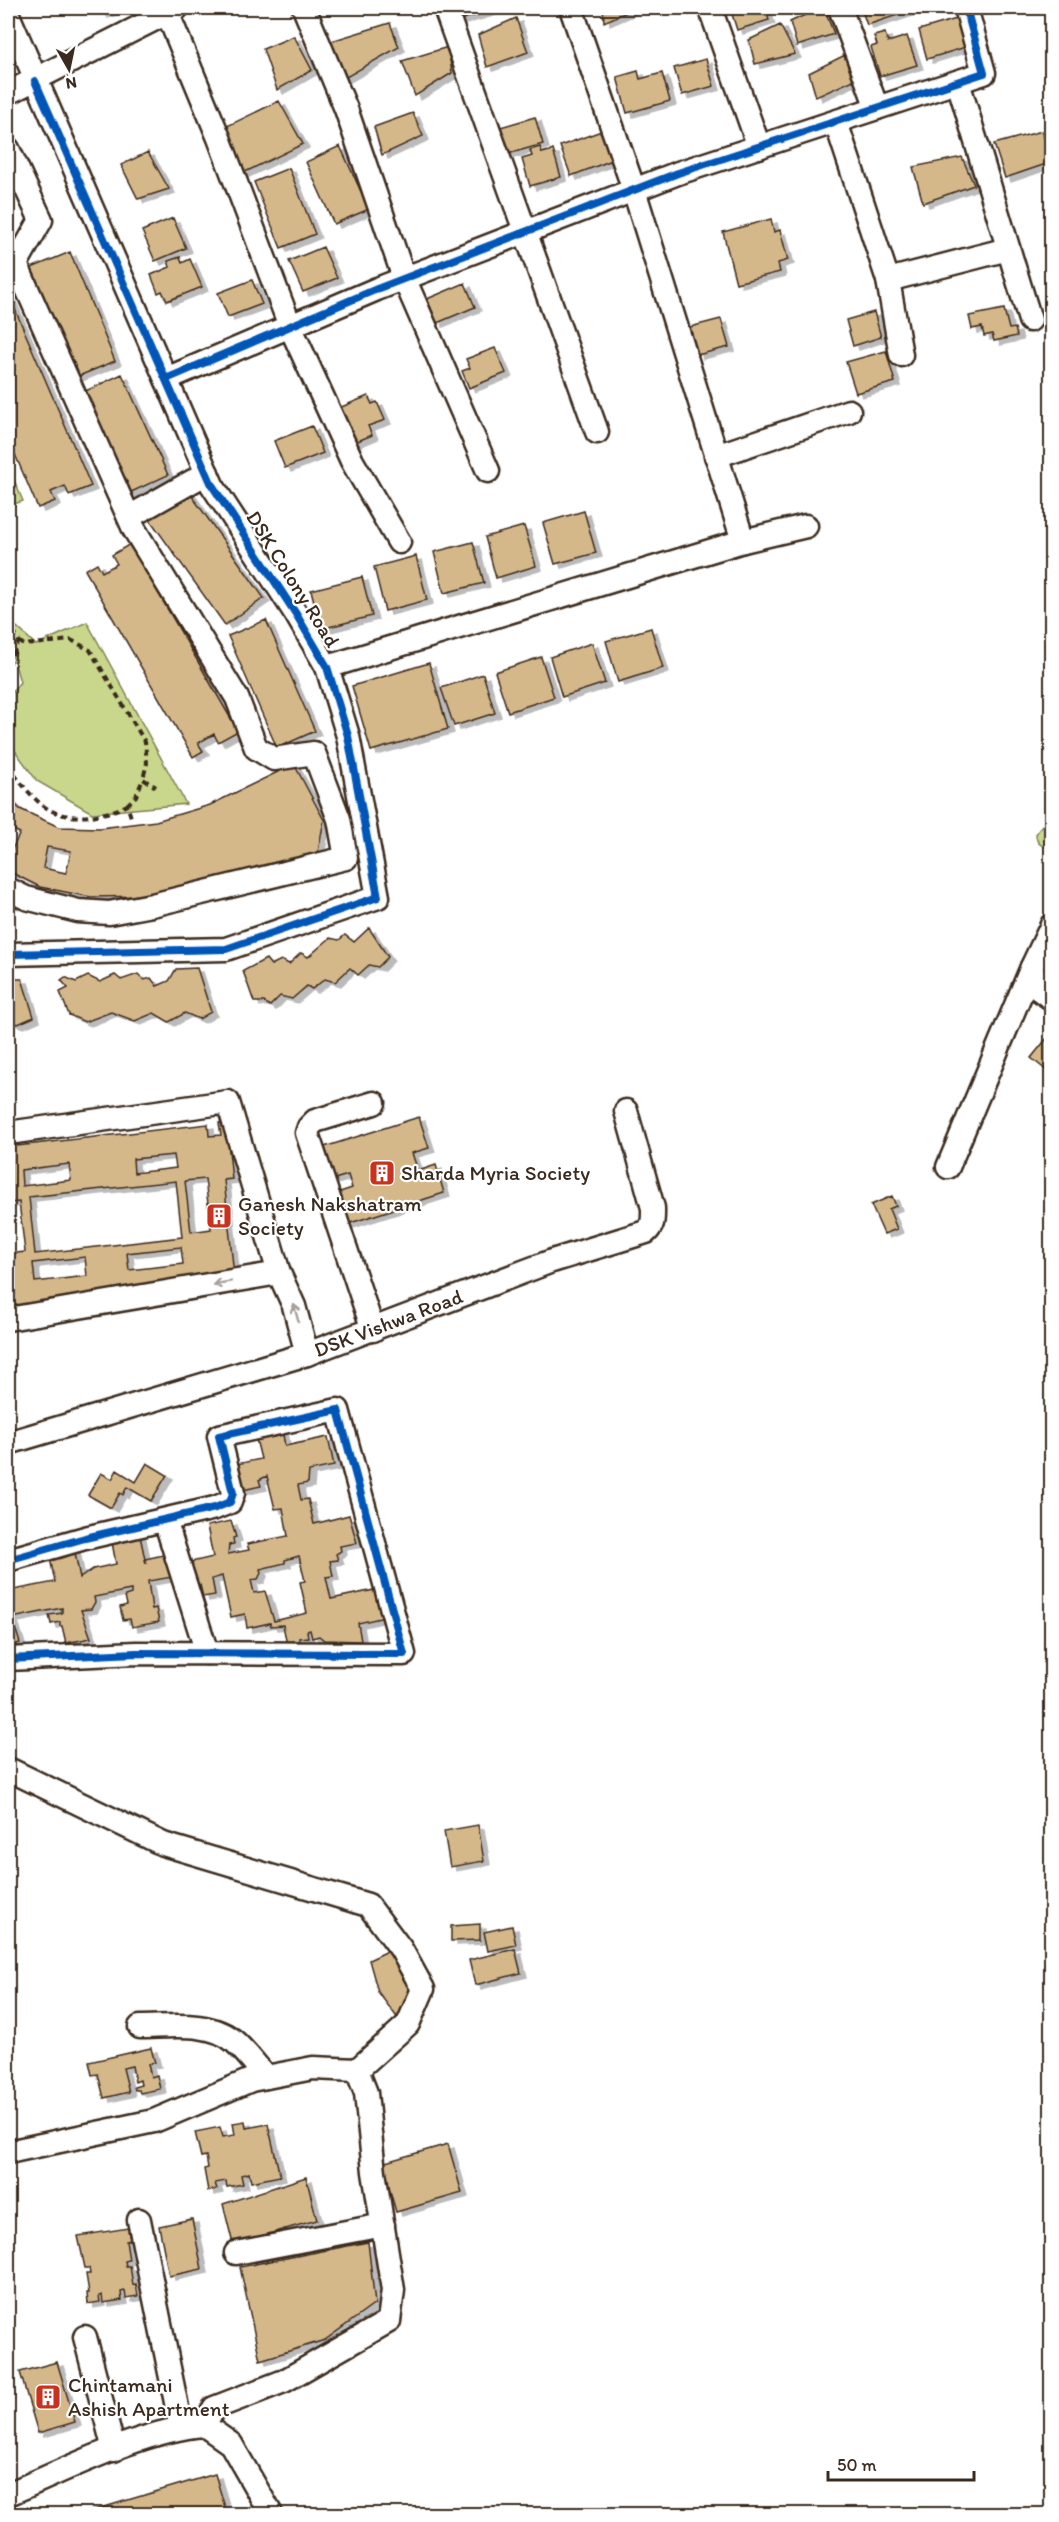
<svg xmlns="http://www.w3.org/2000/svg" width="1059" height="2522" viewBox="0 0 1059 2522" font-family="Itim,sans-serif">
<defs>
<filter id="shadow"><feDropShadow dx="6" dy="4" stdDeviation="0" flood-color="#0004"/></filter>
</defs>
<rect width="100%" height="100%" fill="#fff"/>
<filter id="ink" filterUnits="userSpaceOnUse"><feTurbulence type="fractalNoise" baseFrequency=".0167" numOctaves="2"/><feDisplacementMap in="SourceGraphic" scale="12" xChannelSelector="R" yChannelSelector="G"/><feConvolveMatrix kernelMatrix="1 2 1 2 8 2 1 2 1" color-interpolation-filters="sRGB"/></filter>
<g filter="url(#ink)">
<path fill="#c8d78b" stroke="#828054" stroke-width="1.5" d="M8,466L23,501L8,506Z
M87,622L186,804L92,813L37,781L8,741V698L20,682L13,657L8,654V638L17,627L36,645Z
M1042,825H1051L1050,847C1041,847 1036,843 1036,834Z"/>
<path fill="#d5b88a" stroke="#3b2a1e" stroke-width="1.5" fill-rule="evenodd" filter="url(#shadow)" d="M99,8H120L102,14Z
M455,8H501L459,20Z
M603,8H636L604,22Z
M730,8H765L769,20L737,30Z
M820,8H824L834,34L797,46L790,22Z
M861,8H910V11L867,25Z
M516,18L528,52L487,67L478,35Z
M960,18L969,46L927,59L919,30Z
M390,23L399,47L341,80L328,42Z
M780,25L795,54L755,64L749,40Z
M885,33L888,42L907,36L917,65L880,76L871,47L877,45L874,36Z
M294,36L312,70L277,90L263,49Z
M448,47L452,73L415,96L402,61Z
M845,55L856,79L816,97L809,73Z
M706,59L714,86L682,95L674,68Z
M638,71L640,79L662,73L670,101L627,113L617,77Z
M279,101L303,144L241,174L223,128Z
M413,113L423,136L382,155L374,127Z
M535,117L543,144L504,155L497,128Z
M604,130L615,159L571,176L560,146Z
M1042,131L1052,162L1005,178L994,144Z
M340,146L369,209L334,224L306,162Z
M540,147L542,153L553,150L561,177L530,186L522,159L532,156L530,150Z
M148,152L169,189L138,199L121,165Z
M962,157L974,185L923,203L913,167Z
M289,168L315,234L281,248L254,182Z
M173,218L186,248L155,261L142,231Z
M771,219L774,232L780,230L788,260L778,263L780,272L736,283L723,232Z
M323,247L337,278L303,292L289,261Z
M70,252L115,361L74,378L29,269Z
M180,257L182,263L190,259L202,287L167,301L162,291L158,293L151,275L170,267L168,261Z
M252,280L262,304L228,317L218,293Z
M465,283L475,307L437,323L427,299Z
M8,293L91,486L69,495L65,486L51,492L55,501L38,508L8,438Z
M1004,309L1009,329L1015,328L1017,336L994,341L992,334L984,336L982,327L972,329L969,316Z
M874,312L881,337L853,346L846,320Z
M721,319L729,347L697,355L690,327Z
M495,348L506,373L469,388L462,371L470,368L466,359Z
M886,351L895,382L856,393L846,362Z
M122,374L168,475L127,494L81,393Z
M368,396L372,404L377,402L385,420L368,426L372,435L353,443L339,408Z
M312,426L323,453L285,468L274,441Z
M187,489L264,598L225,625L148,517Z
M584,511L596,553L555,564L543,523Z
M524,526L536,566L496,578L485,537Z
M473,542L484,583L444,593L434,552Z
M130,544L238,731L218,742L214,734L198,743L203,751L193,757L85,570L97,563L102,572L117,564L112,555Z
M416,556L427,600L385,611L374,567Z
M362,577L372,616L321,629L311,590Z
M266,620L315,731L277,748L228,636Z
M651,628L663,668L618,682L606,641Z
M592,643L605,683L562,697L550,657Z
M541,657L554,697L508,712L495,672Z
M429,663L448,729L371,751L352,686Z
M483,674L495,713L454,726L441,688Z
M294,764L324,820L318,852L263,873L152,896L91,897L40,887L8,871V854L9,855L20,833L8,827V798L20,809L59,827L100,828L156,821L210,805ZM47,847L71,851L66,873L43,868Z
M369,928L388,957L378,967L369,965L358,975L350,968L335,982L325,979L312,989L307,986L292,999L280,996L270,1006L264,1002H254L243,971L266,959L271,965L281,960L289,964L301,953L308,957L330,938L339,940L345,935L354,942Z
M197,968L211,1012L199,1019L185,1013L169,1022L154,1013L135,1021L111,1012L85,1022L69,1015L60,992L68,988L61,980L65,977L76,982L88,976L100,982L115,975L121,980L138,974L144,980L151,978L157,986L169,981L176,969Z
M8,979H22L34,1017L18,1024L8,1020Z
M1048,1037L1052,1039V1075L1031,1058Z
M419,1117L429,1148L412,1153L418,1171L436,1165L444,1193L344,1225L334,1194L352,1188L348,1175L328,1181L318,1149Z
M226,1122L232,1179L224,1180L234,1275L8,1307V1254L25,1252L19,1202L8,1203V1147L208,1124L209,1136L221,1135L219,1123ZM174,1155L176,1168L134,1173L133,1159ZM69,1164L71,1180L22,1186L21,1170ZM205,1179L211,1229L191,1232L185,1181ZM176,1181L182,1237L35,1254L29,1197ZM181,1247L183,1264L129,1270L127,1253ZM85,1257L87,1276L35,1282L33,1263Z
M892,1196L896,1206L889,1209L897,1229L884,1234L871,1205Z
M282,1429L285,1446L328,1437L334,1466L309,1471L308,1483L298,1485L301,1500L308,1499L314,1524L349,1515L357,1543L340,1546L341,1551L336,1554L338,1560L330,1561L333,1576L326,1577L331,1599L379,1589L385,1617L358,1623L361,1641L324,1640L319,1636L312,1638L310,1630L307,1631L308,1637L299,1638L300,1642L287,1645L283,1625L271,1626L270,1623L247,1628L245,1614L231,1617L222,1576L212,1579L215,1595L203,1597L200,1585L192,1587L187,1563L213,1557L207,1526L231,1521L236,1537L233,1538L234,1544L229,1545L228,1554L249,1550L247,1544L288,1536L283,1508L275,1509L267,1476L259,1480L261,1486L238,1491L232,1465L261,1459L255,1435ZM299,1556L305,1581L300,1582L307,1613L274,1621L265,1591L254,1593L251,1580L258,1579L261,1573L260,1569L285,1563V1560Z
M147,1463L167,1475L151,1501L127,1487L123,1495L120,1493L111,1508L88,1495L101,1473L112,1479L117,1470L136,1482Z
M139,1531L146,1564L145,1559L168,1554L173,1577L148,1581L152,1609L156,1608L159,1622L132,1627L130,1619L123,1620L120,1607L127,1605L125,1596L131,1594V1590L94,1597L95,1602L91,1609L81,1610L91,1638L66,1643L62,1626H60V1622L51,1624L49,1615L62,1613V1608L12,1618L20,1643L8,1646V1591L55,1582L49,1553L74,1548L80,1578L93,1569L116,1564L111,1537Z
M478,1825L484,1861L450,1867L444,1831Z
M480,1924V1940L451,1941V1926Z
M512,1926L516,1945L488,1951L484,1932Z
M394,1948L416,1992L399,2020L378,1992L369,1960Z
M515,1949L521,1973L475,1985L469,1960Z
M151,2048L155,2063L148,2064L151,2077L157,2075L160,2089L140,2093L139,2090H135L134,2087L141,2085L140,2080L135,2082L132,2066L123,2068L129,2092L104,2098L98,2074L92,2075L89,2062Z
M245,2121L246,2128L268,2124L280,2176L251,2182L249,2173L241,2175L243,2184L227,2187L226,2181L215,2183L217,2189L208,2191L204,2169L208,2168L206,2156L201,2157L195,2132L220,2127L223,2137L235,2135L233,2123Z
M448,2144L462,2193L396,2212L382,2163Z
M306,2177L317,2220L233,2244L223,2204Z
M192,2219L202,2269L169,2276L159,2226Z
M128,2228L130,2240L126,2241L129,2260L125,2261L126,2266H130L133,2285L136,2284L138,2296L126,2298L125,2291L121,2292L122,2300L103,2303L102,2295L99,2296L100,2302L88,2304L87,2293H89L86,2274H90L89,2268H85L78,2236Z
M368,2242L375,2304L325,2340L260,2360L240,2267Z
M57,2362L75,2422L38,2433L20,2372Z
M215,2474L227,2514H81Z"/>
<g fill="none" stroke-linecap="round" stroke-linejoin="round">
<defs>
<g id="minor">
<path d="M304,8L346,109L404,278L488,471"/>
<path d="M445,8L597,432"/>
<path d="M571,8L634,190L743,541"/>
<path d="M710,8L759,147"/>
<path d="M840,8L877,108"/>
<path d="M167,12L219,138L290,326L352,461L399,542"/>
<path d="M8,15L212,485L296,614L327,667L348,736L378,897L226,949L8,954"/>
<path d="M958,82L1030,320"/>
<path d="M8,93L177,8"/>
<path d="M836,122L888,280L901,355"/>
<path d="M8,149L41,220L16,264L134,529L237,698L256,748L274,759L314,753L339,819L346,858L152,905L109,913L78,911L26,898L8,889"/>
<path d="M888,280L1008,249"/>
<path d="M166,379L377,289L678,173L984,73L966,8"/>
<path d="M716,456L849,411"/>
<path d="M129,517L207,473"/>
<path d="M327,667L743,541L806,526"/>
<path d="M1052,925L1032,967L1037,988L1052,999"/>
<path d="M8,1133L228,1102L279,1273L294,1306L307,1354"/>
<path d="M948,1167L1032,967"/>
<path d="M8,1319L279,1273"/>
<path d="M373,1330L307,1133L309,1127L315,1121L374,1103"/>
<path id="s1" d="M8,1443L307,1354L552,1261L646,1232C654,1225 653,1218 653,1208L626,1111"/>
<path d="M165,1520L207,1653"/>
<path d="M8,1560L85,1538L215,1508L230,1502L233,1493L219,1436L338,1410L404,1654L136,1653L8,1659"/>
<path d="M8,1769L163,1844L368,1905L401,1949L423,1989L408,2024L357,2070"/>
<path d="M140,2027C169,2027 211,2020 235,2042C246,2052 256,2065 266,2077"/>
<path d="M8,2152L154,2121L251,2080L313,2068L357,2070L366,2093L374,2172L393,2290L389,2321L284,2381L214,2408L204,2425"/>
<path d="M139,2220L181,2427"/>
<path d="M236,2253L383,2225"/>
<path d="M85,2337L114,2450"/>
<path d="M8,2494C66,2470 142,2430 204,2425L231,2444L271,2514"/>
</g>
</defs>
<use href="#minor" stroke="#3b2a1e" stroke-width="27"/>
<path stroke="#3b2a1e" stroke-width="4" stroke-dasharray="6 4.5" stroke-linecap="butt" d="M8,622L19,641L8,666
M19,641L24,645L71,640L90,650L145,742L147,763L143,779
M8,766C19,780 33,801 50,810C73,822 106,816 127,805L131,817
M127,805L136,796L143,779L156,787"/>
<use href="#minor" stroke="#fff" stroke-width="22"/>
<defs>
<path id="cycleway" d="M166,379L377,289L678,173L984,73L966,8
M8,954L226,949L378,897L348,736L327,667L296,614L212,485L35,81
M8,1560L85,1538L215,1508L230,1502L233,1493L219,1436L338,1410L404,1654L136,1653L8,1659"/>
</defs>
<use href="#cycleway" stroke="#fff" stroke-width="11"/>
<use href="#cycleway" stroke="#0057b8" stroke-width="8"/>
</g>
<defs><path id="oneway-shaft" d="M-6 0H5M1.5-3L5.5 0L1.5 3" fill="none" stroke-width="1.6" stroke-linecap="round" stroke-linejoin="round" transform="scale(1.5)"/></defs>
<g stroke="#a79f9a">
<use href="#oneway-shaft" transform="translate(222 1283) rotate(170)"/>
<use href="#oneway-shaft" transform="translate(296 1313) rotate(-106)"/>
</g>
</g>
<defs>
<symbol id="building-square" viewBox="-11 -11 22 22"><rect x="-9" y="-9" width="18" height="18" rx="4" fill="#c8321e" stroke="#fff"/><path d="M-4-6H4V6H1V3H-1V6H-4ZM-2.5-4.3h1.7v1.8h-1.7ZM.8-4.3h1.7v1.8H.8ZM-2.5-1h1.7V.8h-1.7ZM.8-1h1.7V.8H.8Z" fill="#fff"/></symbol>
</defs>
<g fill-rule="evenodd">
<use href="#building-square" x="367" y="1158" width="30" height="30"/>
<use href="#building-square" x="204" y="1201" width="30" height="30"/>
<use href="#building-square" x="33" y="2382" width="30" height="30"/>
</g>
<g text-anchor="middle" stroke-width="4.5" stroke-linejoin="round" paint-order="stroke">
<g font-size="21" fill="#3b2a1e" stroke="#fff">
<text transform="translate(293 579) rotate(58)" y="7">DSK Colony Road</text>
<text dy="7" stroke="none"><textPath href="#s1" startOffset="399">DSK Vishwa Road</textPath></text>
</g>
<g font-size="21" fill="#3b2a1e" stroke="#fff" text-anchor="start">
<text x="401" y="1180">Sharda Myria Society</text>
<text x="238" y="1211">Ganesh Nakshatram<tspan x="238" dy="24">Society</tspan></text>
<text x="68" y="2392">Chintamani<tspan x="68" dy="24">Ashish Apartment</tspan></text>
</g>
</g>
<rect width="1059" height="2522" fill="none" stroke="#fff" stroke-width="30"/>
<rect x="15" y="15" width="1029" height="2492" fill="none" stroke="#3b2a1e" stroke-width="2" filter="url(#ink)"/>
<g transform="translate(69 69) rotate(171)" stroke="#ffffff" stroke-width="4.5" paint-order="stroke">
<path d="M0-4.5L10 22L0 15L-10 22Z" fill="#3b2a1e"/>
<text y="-9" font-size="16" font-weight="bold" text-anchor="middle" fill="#3b2a1e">N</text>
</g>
<path d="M828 2471v9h146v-9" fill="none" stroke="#3b2a1e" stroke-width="3"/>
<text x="837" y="2471" font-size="18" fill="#3b2a1e" stroke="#ffffff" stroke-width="4.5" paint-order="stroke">50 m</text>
</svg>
